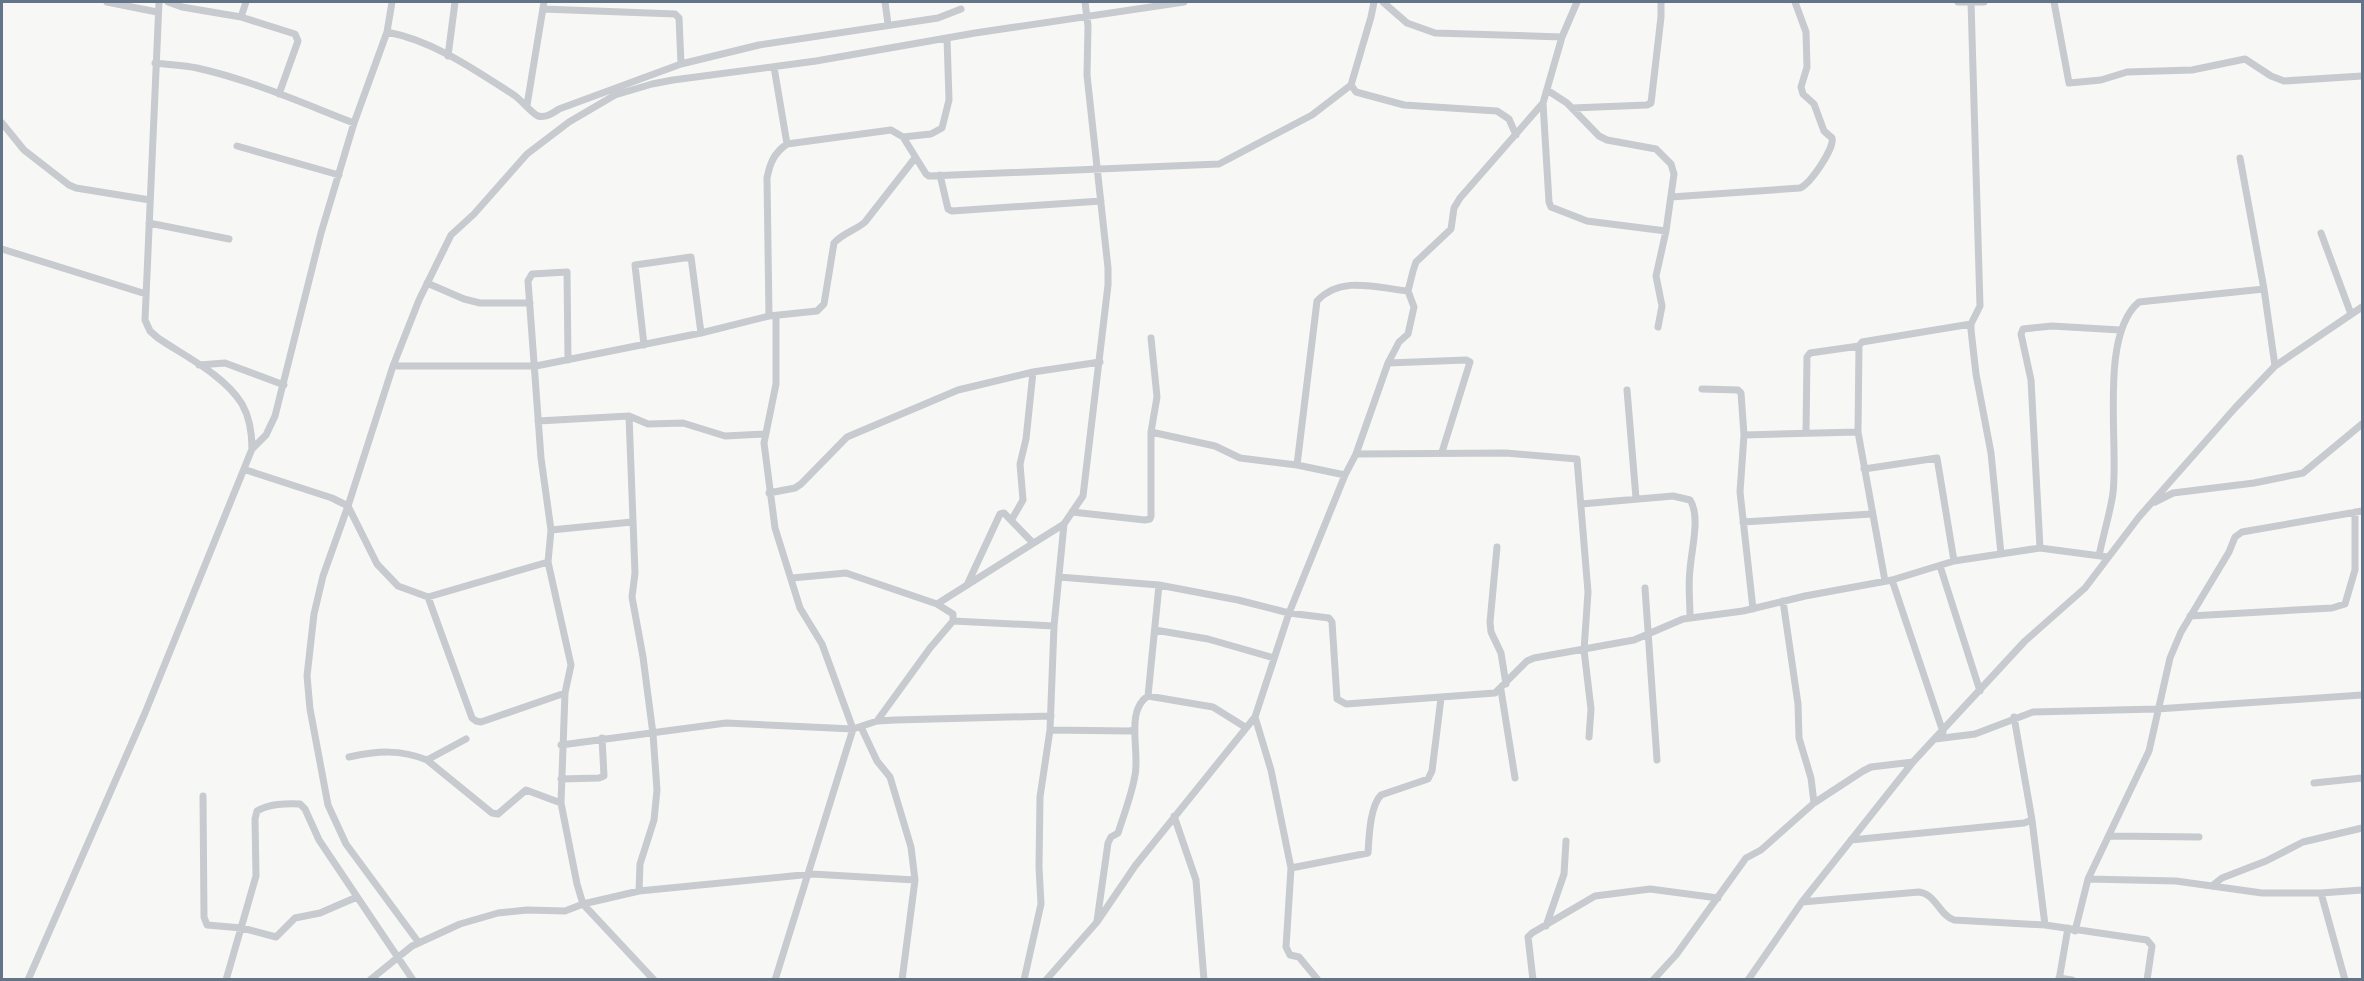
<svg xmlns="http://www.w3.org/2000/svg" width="2364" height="981" viewBox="0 0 2364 981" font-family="'PT Sans',sans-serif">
<rect width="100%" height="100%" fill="#f7f8f5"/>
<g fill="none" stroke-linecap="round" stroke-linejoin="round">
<path stroke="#c7cace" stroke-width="7" d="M107,2L157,12
M168,2L182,7L241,17L295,34L298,41L279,94
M885,2L888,24
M1383,2L1407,23L1435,33L1562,37
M1958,2H1984
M1971,2L1980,306L1971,324V330L1976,374L1991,453L2001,554
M2054,2L2069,83L2101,80L2127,72L2192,70L2245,59L2271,76L2284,81L2362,76
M543,9L675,14L679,18L681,64
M241,17L246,2
M387,32C434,41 475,70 514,95C521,100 533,114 538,116C546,118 553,113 559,109L681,64L759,45L938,18L961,9
M448,56L455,2
M155,63C169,65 183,65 197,68C251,80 302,103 354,123
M774,67L787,144
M1351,85L1356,92L1404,105L1497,111L1509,119L1516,135
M1547,90L1567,103L1599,136L1607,140L1656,149L1671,164L1674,174L1666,231L1656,276L1662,306L1658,327
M1543,103L1549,202L1551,207L1587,221L1666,231
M527,105L544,2
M1572,108L1647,105L1651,103L1661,17V2
M2,123L24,150L69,185L76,188L150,200
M903,137L931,134L942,128L949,100L947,38
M237,146L339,175
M2240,158L2264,289
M940,175L948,209L952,211L1101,201
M1671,197L1800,188C1810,184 1835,148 1832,138L1824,131L1814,104L1803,94L1801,87L1807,67L1806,32L1795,2
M149,223L229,239
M2321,233L2351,314
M2,249L146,294
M427,283L464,299L480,303H530
M769,316L767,178C770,163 774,153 787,144L891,130L903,137L926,174L929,176L1219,164L1312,115L1351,85L1371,17L1374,2
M644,345L635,265L691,257L701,333
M1859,346L1858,432L1885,581
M1388,363L1466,360L1470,362L1442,452
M199,365L225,363L284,385
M393,366H536L701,333L769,316L817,311L824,304L834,243C843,233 856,230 865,222L915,158
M1702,389L1738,390L1741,393L1744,435L1740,492L1753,609
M1627,390L1636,498
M629,416L635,573L632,597L643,657L653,734L657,790L654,820L640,864L639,891
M538,421L629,416L648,424L683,423L725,436L764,434
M1151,432L1215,446L1240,458L1297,465L1345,475
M1806,432L1807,357L1810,353L1859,346L1862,342L1971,324
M1744,435L1858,432
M252,449L266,435L275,416L321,233L354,123L387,32L392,2
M1356,454L1506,453L1577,459L1588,592L1584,650L1591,709L1589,737
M1297,465L1317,301C1341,275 1377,288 1408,291
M1864,469L1937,458L1954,561
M246,470L332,498L348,506L377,564L398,586L428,597L548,562
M769,493L795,488L801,484L847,437L958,390L1033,372L1100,362
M2155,502L2173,493L2254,483L2303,473L2362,424
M1581,504L1673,496L1690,500C1701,516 1691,551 1690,570C1688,585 1690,601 1690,617
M1072,512L1145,520L1150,519L1151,516V432L1157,397L1151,338
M1012,519L1023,500L1020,464L1026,439L1033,372
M1743,522L1872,514
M551,530L632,522
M1497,547L1490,622L1491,632L1501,653L1506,684
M2040,548L2031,380L2021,334L2023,329L2052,326L2120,330
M2099,556C2103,535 2110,514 2113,493C2119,444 2099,335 2139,302L2264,289L2275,366
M1940,566L1980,691
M1059,577L1159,585L1238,600L1289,613L1329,618L1332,622L1337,699L1346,704L1495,693L1527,661L1534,658L1634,640L1683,619L1743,611L1805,596L1892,580L1954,561L2040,548L2108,557
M792,578L846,573L937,604L953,614V621
M1892,580L1943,732
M967,585L1000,514L1004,513L1033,543
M1645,588L1657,760
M428,597L472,718L476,721L481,722L565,693
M1783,601L1798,704L1799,738L1811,778L1814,803
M937,604L1064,524
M2190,616L2332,608L2345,604L2355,570V512
M953,621L1054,626
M1155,630L1208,639L1274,658
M1501,690L1515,778
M1148,696L1159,585
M1255,717L1271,770L1291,868L1286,947L1290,955L1299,957L1318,980
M2014,717L2032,820L2045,925
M877,721L930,648L953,621
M861,727L877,761L890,777L911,847L915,880L902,980
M1050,730L1129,731L1134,730
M1935,739L1975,734L2033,712L2157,709L2362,695
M561,745L726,723L853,729L877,721L895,720L1051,716
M349,757C377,751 400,749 427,760L492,813L498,814L526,790L561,803L565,693L571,665L548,562L551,530L541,458L528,281L532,274L567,272L568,360
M427,760L466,739
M561,779L599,778L604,776L602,738
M2314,783L2362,778
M203,796L204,917L207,925L242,928L276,937L295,918L320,913L357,897
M561,803L577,884L583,904L654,980
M1174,816L1196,880L1204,980
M2110,836L2199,837
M1851,840L2024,823L2032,820
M1291,868L1368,853C1369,837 1370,806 1381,795L1428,779L1432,771L1441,698
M2088,879L2176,881L2262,893H2321L2362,890
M2212,886L2222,878L2266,861L2303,842L2362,828
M2321,893L2345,980
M1802,902L1919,892C1936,894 1939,915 1954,920L2045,925L2147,940L2152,946L2147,980
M1097,921L1108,843L1111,837L1118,833C1124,814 1132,794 1135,775C1140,752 1125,710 1148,696L1213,707L1245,727
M1546,926L1564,874L1566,841
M2075,931L2088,879L2149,751L2170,658L2181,632L2229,552L2235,537L2242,532L2362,511
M419,943L346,844L328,805L310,709L307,676L314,614L323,576L348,506L393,366L419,300L451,235L474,214L527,154L569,122L615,95L652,84L673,80L816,61L975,33L1184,2
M2059,978L2072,980
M28,980L145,713L252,449C252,434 250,418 242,404C224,375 186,357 158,338L150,331L145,320L159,2
M226,980L256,876L255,819L257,811C268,804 287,803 300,804L305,809L319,840L413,980
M370,980L412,946L460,924L498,913L527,910L565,911L583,904L639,891L812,874L915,880
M775,980L853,729L822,644L800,608L775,528L764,443L776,384V316
M1024,980L1041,904L1039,867L1040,797L1050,730L1054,626L1064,524L1083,496L1108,285V268L1087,75L1088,26L1085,2
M1046,980L1097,922L1135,866L1255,717L1289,613L1345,475L1356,454L1388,363L1399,342L1408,334L1414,307L1408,291L1413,271L1416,262L1451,229L1454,208L1460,198L1543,103L1562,37L1577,2
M1533,980L1528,937L1532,933L1595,896L1650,889L1718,898
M1653,980L1676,955L1746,858L1761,850L1814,803L1863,771L1871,767L1913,762
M1748,980L1802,902L1913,762L2025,641L2085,588L2139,517L2235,408L2275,366L2362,307
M2059,980L2068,928"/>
</g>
<rect width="2364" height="981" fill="none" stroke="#647488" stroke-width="6"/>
</svg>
